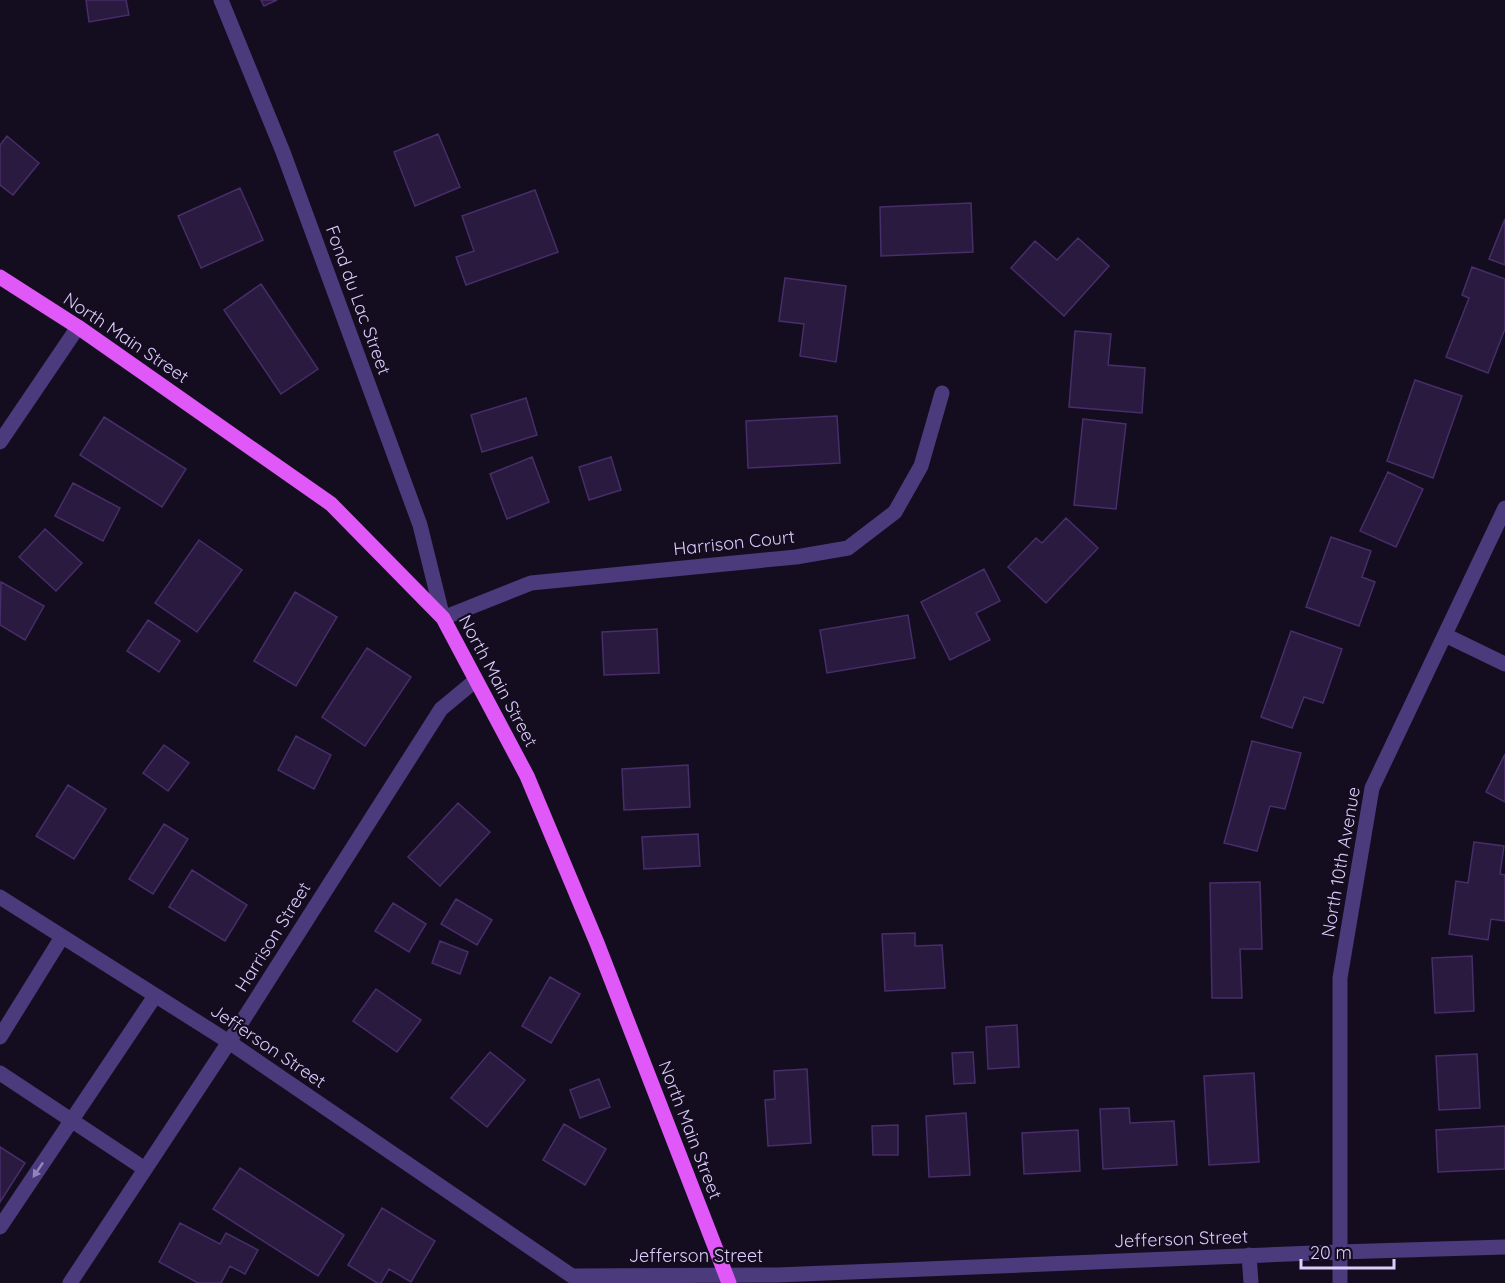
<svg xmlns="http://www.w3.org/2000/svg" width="1505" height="1283" viewBox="0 0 1505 1283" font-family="Quicksand,sans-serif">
<rect width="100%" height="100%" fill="#140d1f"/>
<path fill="#2a1a3f" stroke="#472d6a" stroke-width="1.5" d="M86,0H126L129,15L89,22Z
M261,0H277L264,6Z
M438,134L460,187L415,206L394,152Z
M7,136L39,163L13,195L0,185V145Z
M240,188L263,240L201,268L178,216Z
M535,190L558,252L466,285L456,257L474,251L462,216Z
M971,203L973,252L881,256L880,207Z
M1505,219V265L1489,259Z
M1078,238L1109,266L1064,316L1011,268L1035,241L1057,260Z
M1472,267L1505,279V329L1488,373L1446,357L1469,298L1462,295Z
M785,278L846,286L836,362L800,356L804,324L779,321Z
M261,284L318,369L281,394L224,310Z
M1075,331L1111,334L1108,365L1145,368L1142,413L1069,407Z
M1415,380L1462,396L1433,478L1387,461Z
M526,398L537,435L482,452L471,415Z
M837,416L840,463L748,468L746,421Z
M104,417L186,469L162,507L80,455Z
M1083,419L1126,424L1116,509L1074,505Z
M532,457L549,502L507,519L490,474Z
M611,457L621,490L589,500L579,467Z
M1388,472L1423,489L1396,547L1360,531Z
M73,483L120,508L103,541L55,516Z
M1066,518L1098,548L1046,603L1008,567L1036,538L1042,543Z
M45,529L82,563L56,591L19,557Z
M1331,537L1371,551L1362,577L1375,582L1359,626L1306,607Z
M199,540L242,570L197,632L155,603Z
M984,569L1000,601L976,613L990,640L950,660L921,602Z
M1,582L44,606L25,640L0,625Z
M295,592L337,617L296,686L254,661Z
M908,615L915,658L827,673L820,630Z
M148,620L180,641L159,672L127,651Z
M657,629L659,673L604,675L602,632Z
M1291,631L1342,649L1323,703L1304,697L1292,728L1261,717Z
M367,648L411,677L365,746L322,717Z
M296,736L331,755L314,789L278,770Z
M1252,741L1301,753L1285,809L1270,806L1257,851L1224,843Z
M164,745L189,763L168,791L143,773Z
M1505,754V802L1486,792Z
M688,765L690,807L624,810L622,769Z
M68,785L106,809L74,859L36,836Z
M458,803L490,832L440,886L408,857Z
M164,824L188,839L153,894L129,879Z
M698,834L700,866L644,869L642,837Z
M1474,842L1504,846L1500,874L1505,875V921L1491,919L1488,940L1449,934L1456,881L1468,883Z
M192,870L247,905L225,941L169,907Z
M1260,882L1262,949H1240L1242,998H1212L1210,883Z
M456,899L492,920L477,945L441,924Z
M393,903L426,924L409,952L375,931Z
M915,933V946L942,945L945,988L885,991L882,934Z
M440,941L468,952L460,974L432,963Z
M1472,956L1474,1011L1435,1013L1432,958Z
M550,977L580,994L551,1043L522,1026Z
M376,989L421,1020L397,1052L353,1021Z
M1017,1025L1019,1067L988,1069L986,1027Z
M490,1052L525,1080L487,1127L451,1098Z
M973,1052L975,1083L954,1084L952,1053Z
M1477,1054L1480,1108L1439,1110L1436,1056Z
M807,1069L811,1143L768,1146L765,1100L775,1099L774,1071Z
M1254,1073L1259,1162L1209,1165L1204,1076Z
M599,1079L610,1107L580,1118L570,1090Z
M1129,1108L1130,1123L1174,1121L1177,1165L1103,1169L1100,1109Z
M966,1113L970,1175L929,1177L926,1116Z
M564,1124L606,1149L585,1185L543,1160Z
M898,1125V1155H873L872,1126Z
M1505,1126V1169L1438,1172L1436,1130Z
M1078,1130L1080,1171L1024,1174L1022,1133Z
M0,1147L25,1163L0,1202Z
M240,1168L344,1235L318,1276L213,1209Z
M382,1208L435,1241L411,1282L389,1269L381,1283H377L348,1265Z
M180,1223L220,1244L226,1233L258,1250L245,1274L230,1266L221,1283H198L159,1262Z"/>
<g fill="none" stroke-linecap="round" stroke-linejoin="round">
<path stroke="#4b3a7c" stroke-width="15" d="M221,0L283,152L420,525L443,618L531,583L796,557L848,548L895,512L921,466L942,393
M0,442L78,327
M1445,635L1505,664
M0,897L229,1042L572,1276L777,1275L1339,1252L1505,1247
M0,1037L62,937
M0,1073L145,1169
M0,1227L155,996
M1249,1255L1251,1283
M70,1283L229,1042L441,709L476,680
M1340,1283V978L1372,788L1505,508"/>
<path stroke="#e059f8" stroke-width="15" d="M0,277L78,327L331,504L443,618L527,776L597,943L729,1283"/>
</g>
<defs><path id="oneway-solid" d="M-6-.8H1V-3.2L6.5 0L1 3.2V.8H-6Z" transform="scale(1.5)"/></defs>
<use fill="#9484bc" href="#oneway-solid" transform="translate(38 1170) rotate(124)"/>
<g text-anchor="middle" stroke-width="4.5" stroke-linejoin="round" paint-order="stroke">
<g font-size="18" fill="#ddcdfd" stroke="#140d1f">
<text transform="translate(358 300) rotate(70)" y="6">Fond du Lac Street</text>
<text transform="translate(126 338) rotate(34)" y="6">North Main Street</text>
<text transform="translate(734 543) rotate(-6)" y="6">Harrison Court</text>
<text transform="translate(498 681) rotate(62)" y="6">North Main Street</text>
<text transform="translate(1341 862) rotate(-80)" y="6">North 10th Avenue</text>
<text transform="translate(273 937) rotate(-58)" y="6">Harrison Street</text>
<text transform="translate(268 1046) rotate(34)" y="6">Jefferson Street</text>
<text transform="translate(690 1130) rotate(69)" y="6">North Main Street</text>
<text transform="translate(1181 1239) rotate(-2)" y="6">Jefferson Street</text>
<text x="696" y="1262">Jefferson Street</text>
</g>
</g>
<path d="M1301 1259v9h93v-9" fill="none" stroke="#ddcdfd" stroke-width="3"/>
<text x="1310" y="1259" font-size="18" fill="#ddcdfd" stroke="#140d1f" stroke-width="4.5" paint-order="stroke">20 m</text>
</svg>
